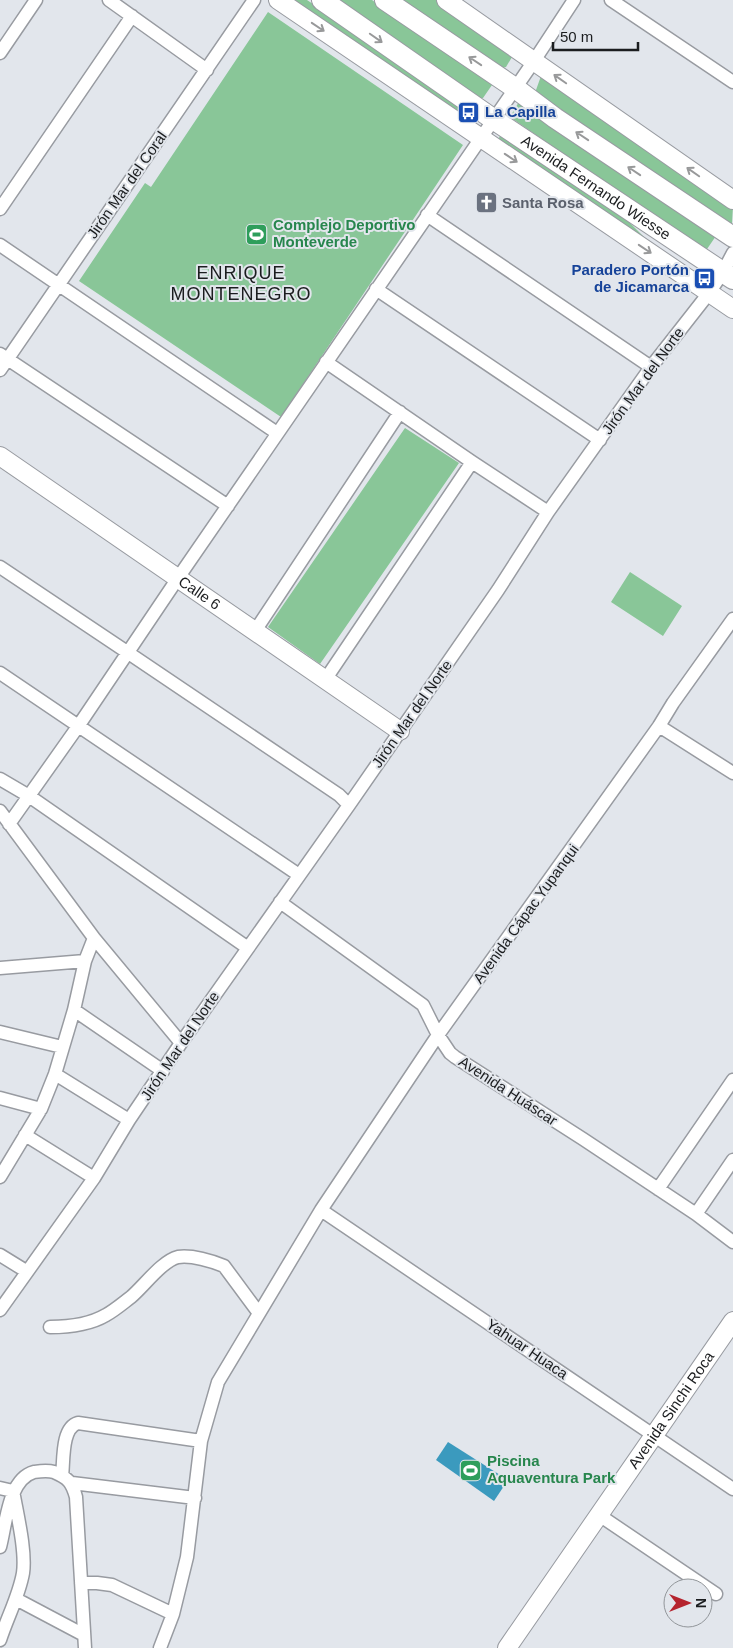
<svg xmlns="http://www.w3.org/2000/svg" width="733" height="1648" viewBox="0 0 733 1648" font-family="Arial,sans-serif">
<rect width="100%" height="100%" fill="#e2e6ec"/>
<path fill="#89c698" d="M293,0H307L469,110L465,117Z
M333,0H372L491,82L492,85L483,98H479Z
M401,0H438L512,49V57L506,67L502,68Z
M268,12L463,145L281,417L79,281L145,183L151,187Z
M541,76L733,206L732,223H726L537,96L536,90Z
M520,100L718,233L705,252L510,117Z
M502,131L629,222L659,252L496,145Z
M405,428L459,463L320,664L268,627Z
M630,572L682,606L663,636L611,602Z"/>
<path fill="#3b9abe" d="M448,1442L508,1480L494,1501L436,1460Z"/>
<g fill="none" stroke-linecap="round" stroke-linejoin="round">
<defs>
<path id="street" d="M109,0L207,70
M611,0L733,82
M0,53L36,0
M0,209L132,16
M427,215L651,367
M0,245L277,433
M376,289L600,440
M0,354L228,506
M326,362L472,462L548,512
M0,370L254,0
M0,567L127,652L339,795L349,805
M255,631L400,412
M0,673L299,875
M325,680L472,462
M659,726L733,773
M0,779L29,796L248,948
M0,811L94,938L181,1043
M9,824L79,725L178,578L534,61L574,0
M280,902L423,1005L438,1035L450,1053L455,1057L583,1139L696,1214L733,1242
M0,968L85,961
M74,1010L163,1071
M0,1032L62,1047
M55,1074L129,1120
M0,1098L41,1109
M25,1135L94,1178
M0,1177L41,1109L55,1074L74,1010L85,961L94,938
M658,1189L733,1080
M321,1210L733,1489
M696,1214L733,1160
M0,1255L26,1271
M0,1310L94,1178L129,1120L181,1043L349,805L498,590L548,512L651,367L709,293L723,272L733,253
M50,1327C69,1327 89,1325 106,1315C115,1310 123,1303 131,1297C144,1286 162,1261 178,1257C192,1255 212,1261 224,1266L258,1312
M62,1476C64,1461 61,1428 78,1423L201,1441
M72,1483L195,1498
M0,1488L13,1491
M599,1515L716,1594
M0,1547C6,1525 8,1479 34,1472C41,1471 47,1470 54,1472C68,1478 72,1482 76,1497L85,1648
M81,1583H97L112,1585L173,1614
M16,1599L84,1635
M0,1640C7,1618 19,1596 23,1573C26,1552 18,1518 14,1496
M160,1648L173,1614L187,1557L201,1441L218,1382L321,1210L438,1035L659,726L673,703L733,619"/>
<g id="secondary">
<path d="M278,0L733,309"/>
<path d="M446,0L733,200"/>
<path id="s1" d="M0,456L400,731"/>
<path id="s2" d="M507,1648L733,1321"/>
</g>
<g id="primary">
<path id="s3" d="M322,0L493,119L733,279"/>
<path d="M385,0L515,88L555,118L733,237"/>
</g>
</defs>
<use href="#street" stroke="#989ba1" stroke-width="15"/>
<use href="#secondary" stroke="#989ba1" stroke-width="20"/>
<use href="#primary" stroke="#989ba1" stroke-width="22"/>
<use href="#street" stroke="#fff" stroke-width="12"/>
<use href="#secondary" stroke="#fff" stroke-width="18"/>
<use href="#primary" stroke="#fff" stroke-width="20"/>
</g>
<defs><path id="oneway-shaft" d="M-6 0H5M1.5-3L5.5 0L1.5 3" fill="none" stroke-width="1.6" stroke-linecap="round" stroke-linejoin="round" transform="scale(1.25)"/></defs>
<g stroke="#98999a">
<use href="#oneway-shaft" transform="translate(318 27) rotate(34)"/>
<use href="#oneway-shaft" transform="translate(376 38) rotate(35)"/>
<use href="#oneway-shaft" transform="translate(475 61) rotate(-146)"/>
<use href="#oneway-shaft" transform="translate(560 79) rotate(-145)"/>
<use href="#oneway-shaft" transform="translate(582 136) rotate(-146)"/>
<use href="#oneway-shaft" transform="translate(511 158) rotate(34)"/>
<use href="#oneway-shaft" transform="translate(634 171) rotate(-146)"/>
<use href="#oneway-shaft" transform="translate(693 172) rotate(-145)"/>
<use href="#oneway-shaft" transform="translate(645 249) rotate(34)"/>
</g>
<defs>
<symbol id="bus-square" viewBox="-11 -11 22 22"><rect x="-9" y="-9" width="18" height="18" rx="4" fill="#1a4fb4" stroke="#e2e6ec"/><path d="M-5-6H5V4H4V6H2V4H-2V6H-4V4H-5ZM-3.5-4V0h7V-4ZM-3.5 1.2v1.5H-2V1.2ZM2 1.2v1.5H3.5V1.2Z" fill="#fff"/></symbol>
<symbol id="church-square" viewBox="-11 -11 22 22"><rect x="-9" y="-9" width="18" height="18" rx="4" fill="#6b7280" stroke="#e2e6ec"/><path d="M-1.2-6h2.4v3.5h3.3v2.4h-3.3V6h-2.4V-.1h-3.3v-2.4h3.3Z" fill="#fff"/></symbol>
<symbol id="stadium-square" viewBox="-11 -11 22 22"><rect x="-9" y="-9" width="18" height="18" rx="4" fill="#2e9e5b" stroke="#e2e6ec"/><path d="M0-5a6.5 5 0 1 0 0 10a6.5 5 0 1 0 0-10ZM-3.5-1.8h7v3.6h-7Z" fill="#fff"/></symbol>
</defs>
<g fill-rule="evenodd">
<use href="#bus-square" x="456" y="100" width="25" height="25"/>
<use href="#church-square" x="474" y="190" width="25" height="25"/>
<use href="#stadium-square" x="244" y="222" width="25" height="25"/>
<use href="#bus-square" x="692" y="266" width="25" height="25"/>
<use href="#stadium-square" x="458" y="1458" width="25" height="25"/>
</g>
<g text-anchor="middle" stroke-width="4" stroke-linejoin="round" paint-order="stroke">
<g font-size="15" font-weight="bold" fill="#164399" stroke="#e2e6ec" text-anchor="start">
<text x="485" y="117">La Capilla</text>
<text x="689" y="275" text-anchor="end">Paradero Portón<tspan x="689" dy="17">de Jicamarca</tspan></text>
</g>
<g font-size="15" fill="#1b1d1f" stroke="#e2e6ec">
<text transform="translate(127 185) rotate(-55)" y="5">Jirón Mar del Coral</text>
<text dy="5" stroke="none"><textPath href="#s3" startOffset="332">Avenida Fernando Wiesse</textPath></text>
<text transform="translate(643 381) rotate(-54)" y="5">Jirón Mar del Norte</text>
<text dy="5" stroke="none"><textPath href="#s1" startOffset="242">Calle 6</textPath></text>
<text transform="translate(412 714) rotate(-55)" y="5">Jirón Mar del Norte</text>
<text transform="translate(526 914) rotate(-54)" y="5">Avenida Cápac Yupanqui</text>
<text transform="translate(180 1046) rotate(-56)" y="5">Jirón Mar del Norte</text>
<text transform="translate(508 1091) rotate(33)" y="5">Avenida Huáscar</text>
<text transform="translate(527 1349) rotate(34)" y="5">Yahuar Huaca</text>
<text dy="5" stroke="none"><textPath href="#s2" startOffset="289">Avenida Sinchi Roca</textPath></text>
</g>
<g font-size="15" font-weight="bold" fill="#5b616d" stroke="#e2e6ec" text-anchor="start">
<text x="502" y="208">Santa Rosa</text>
</g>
<g font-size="15" font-weight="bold" fill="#27864d" stroke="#e2e6ec" text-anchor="start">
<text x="273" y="230">Complejo Deportivo<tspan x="273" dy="17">Monteverde</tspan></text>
<text x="487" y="1466">Piscina<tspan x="487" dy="17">Aquaventura Park</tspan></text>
</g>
<g font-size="18" letter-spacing="1" fill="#1b1d1f" stroke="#e2e6ec">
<text x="241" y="279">ENRIQUE<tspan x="241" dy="21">MONTENEGRO</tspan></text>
</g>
</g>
<g transform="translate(688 1603) rotate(90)"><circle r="24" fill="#e2e6ec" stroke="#92969a"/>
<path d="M0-4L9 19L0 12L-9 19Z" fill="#b5242e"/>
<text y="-8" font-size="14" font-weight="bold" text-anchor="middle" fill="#1b1d1f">N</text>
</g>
<path d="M553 42v8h85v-8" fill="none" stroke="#1b1d1f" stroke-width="2.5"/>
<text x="560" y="42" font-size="15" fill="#1b1d1f" stroke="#e2e6ec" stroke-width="4" paint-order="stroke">50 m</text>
</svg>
